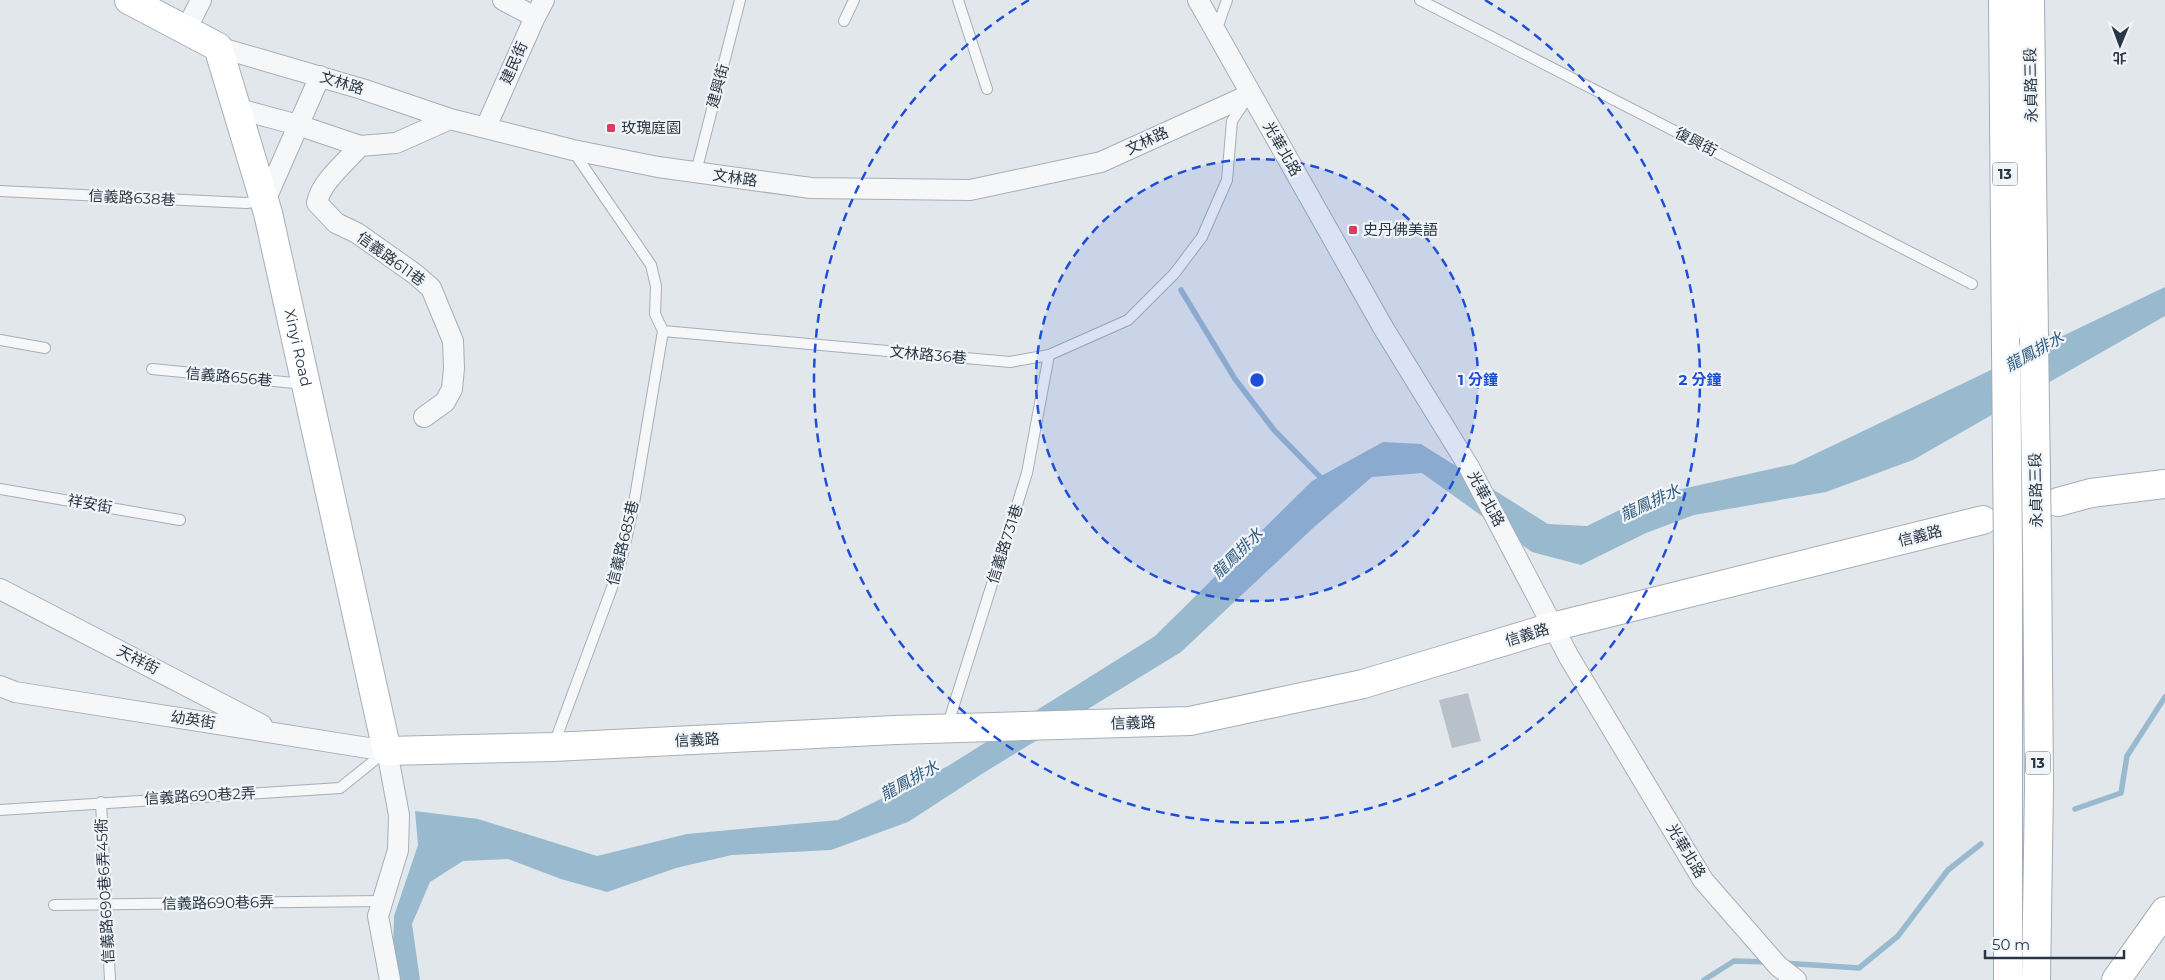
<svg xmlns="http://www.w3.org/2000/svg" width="2165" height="980" viewBox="0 0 2165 980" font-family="Montserrat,'Noto Sans TC',sans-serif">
<rect width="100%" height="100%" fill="#e2e7ec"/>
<path fill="#99b9cf" d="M2165,287V316L1913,460L1826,492L1694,515L1646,533L1581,565L1532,552L1422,473L1372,477L1313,528L1181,652L985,772L908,822L831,850L732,855L676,868L607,892L561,879L508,859L463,861L430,882L412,924L420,980H398L393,948L394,916L418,845L415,811L478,819L597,856L687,834L838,820L948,766L1155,636L1312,481L1383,442L1421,444L1548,524L1587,526L1646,497L1794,464Z"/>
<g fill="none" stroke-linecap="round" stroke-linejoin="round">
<path stroke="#99b9cf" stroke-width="5.5" d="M1181,290L1235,379L1274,430L1325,482
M2075,809L2121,793L2127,756L2165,697
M1783,963L1859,968L1898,936L1948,870L1981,844
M1704,980L1734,961L1769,962"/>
</g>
<path fill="#b8c0ca" d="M1468,693L1481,741L1452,748L1439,700Z"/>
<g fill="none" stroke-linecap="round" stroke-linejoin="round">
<defs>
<path id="lane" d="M958,0L987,89
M1420,0L1972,284
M844,21L854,0
M1216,31L1227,0
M573,151L651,265L656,286L655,314L663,331L1010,362L1049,355L1128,320L1174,274L1202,237L1227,180L1232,121L1246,100
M696,172L740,0
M0,191L246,203L264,201
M0,340L45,348
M152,369L304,384
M0,489L180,520
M947,727L1027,473L1049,355
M554,744L620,566L633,509L663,331
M101,802L110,980
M0,810L340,788L386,751
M54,905L382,901"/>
<path id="street" d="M503,0L535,17
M1198,0L1384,329L1469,467L1569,657L1703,880L1778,966L1796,980
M186,30L201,0
M218,47L362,89L450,119L573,150L658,167L811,188L970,190L1101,162L1251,94
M239,109L298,125L360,146L396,143L450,119
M486,127L535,17L544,0
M360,146C346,162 320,183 317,203L336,223L357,233L415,274L431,288L453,341L454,368L452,389L445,402L424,417
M265,201L320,76
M0,589L262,725
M0,686L15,692L387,751L399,815L398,850L378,916L390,980"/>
<g id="secondary">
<path id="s1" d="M129,0L218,47L268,213L387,751L553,747L895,730L1190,721L1363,684L1552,627L1983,520"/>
<path d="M2058,502L2091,493L2165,484"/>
<path d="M2116,980L2165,911"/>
</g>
<path id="primary" d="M2003,0L2006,349
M2030,0L2034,338
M2008,980V555
M2036,980L2039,787L2037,546"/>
</defs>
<use href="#lane" stroke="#a6aeb7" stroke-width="12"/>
<use href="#street" stroke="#a6aeb7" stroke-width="22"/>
<use href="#secondary" stroke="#a6aeb7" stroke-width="30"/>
<use href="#primary" stroke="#a0acb9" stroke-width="30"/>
<use href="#lane" stroke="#f5f7f9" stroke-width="10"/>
<use href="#street" stroke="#f5f7f9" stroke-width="20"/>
<use href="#secondary" stroke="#fff" stroke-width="28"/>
<use href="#primary" stroke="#fff" stroke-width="28"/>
<defs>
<path id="primary-bridge" d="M2034,338L2037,546
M2006,349L2008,555"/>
</defs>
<use href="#primary-bridge" stroke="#a0acb9" stroke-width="30" stroke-linecap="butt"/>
<use href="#primary-bridge" stroke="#fff" stroke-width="28"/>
</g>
<circle cx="1257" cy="380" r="221" fill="#1d4ed8" fill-opacity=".12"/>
<g fill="none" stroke="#1d4ed8" stroke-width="2.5" stroke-dasharray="9 6">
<circle cx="1257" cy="380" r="221"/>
<path d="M1485 0A443 443 0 1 1 1029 0"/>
</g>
<g fill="#dc3b65" stroke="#f2f5f8" stroke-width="2">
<rect x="606" y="123" width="10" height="10" rx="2.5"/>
<rect x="1348" y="225" width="10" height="10" rx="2.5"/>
</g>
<g text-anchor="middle" stroke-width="4.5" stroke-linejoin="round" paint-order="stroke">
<g fill="#f2f5f8" stroke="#656f7b" stroke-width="1">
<rect x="1992.5" y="162.5" width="25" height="23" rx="4"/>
<rect x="2025.5" y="751.5" width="25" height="23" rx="4"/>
</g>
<g font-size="14" font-weight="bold" fill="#283645">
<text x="2005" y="179">13</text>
<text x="2038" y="768">13</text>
</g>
<g font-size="15" fill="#283645" stroke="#f2f5f8">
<text transform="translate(514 63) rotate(-66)" y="5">建民街</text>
<text transform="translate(342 83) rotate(17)" y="5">文林路</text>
<text transform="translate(2031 85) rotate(-91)" y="5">永貞路三段</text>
<text transform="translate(718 86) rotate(-75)" y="5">建興街</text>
<text transform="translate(1147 141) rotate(-25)" y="5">文林路</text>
<text transform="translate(1696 142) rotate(27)" y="5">復興街</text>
<text transform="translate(1282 149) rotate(60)" y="5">光華北路</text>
<text transform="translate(735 178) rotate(8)" y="5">文林路</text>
<text transform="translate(132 198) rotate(3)" y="5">信義路638巷</text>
<text transform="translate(391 259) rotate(36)" y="5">信義路611巷</text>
<text dy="5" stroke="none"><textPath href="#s1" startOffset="412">Xinyi Road</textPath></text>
<text transform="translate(928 355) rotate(5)" y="5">文林路36巷</text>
<text transform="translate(229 377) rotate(5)" y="5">信義路656巷</text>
<text transform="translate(2036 490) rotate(-91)" y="5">永貞路三段</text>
<text transform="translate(1486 499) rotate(62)" y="5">光華北路</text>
<text transform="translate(90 504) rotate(10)" y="5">祥安街</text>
<text transform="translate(1920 536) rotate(-14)" y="5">信義路</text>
<text transform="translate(623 543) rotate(-76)" y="5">信義路685巷</text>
<text transform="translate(1005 544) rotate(-72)" y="5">信義路731巷</text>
<text transform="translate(1527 635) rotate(-17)" y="5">信義路</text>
<text transform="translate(138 660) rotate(27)" y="5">天祥街</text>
<text transform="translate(193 720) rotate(9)" y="5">幼英街</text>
<text transform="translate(1133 723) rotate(-2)" y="5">信義路</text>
<text transform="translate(697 740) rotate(-3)" y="5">信義路</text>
<text transform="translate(200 796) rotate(-3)" y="5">信義路690巷2弄</text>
<text transform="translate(1686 851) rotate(59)" y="5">光華北路</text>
<text transform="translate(105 891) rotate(-93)" y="5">信義路690巷6弄45衖</text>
<text transform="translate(218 903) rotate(-1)" y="5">信義路690巷6弄</text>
</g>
<g font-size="15" fill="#283645" stroke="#f2f5f8" text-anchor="start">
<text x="621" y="133">玫瑰庭園</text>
<text x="1363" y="235">史丹佛美語</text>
</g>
<g font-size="16" font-style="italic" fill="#2d5a7e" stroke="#f2f5f8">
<text transform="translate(2034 351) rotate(-29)" y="6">龍鳳排水</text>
<text transform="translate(1650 502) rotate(-25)" y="6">龍鳳排水</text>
<text transform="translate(1237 553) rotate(-45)" y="6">龍鳳排水</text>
<text transform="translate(909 780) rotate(-29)" y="6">龍鳳排水</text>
</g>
</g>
<circle cx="1257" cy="380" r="8" fill="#1d4ed8" stroke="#f2f5f8" stroke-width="2.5"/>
<g font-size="15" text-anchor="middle" font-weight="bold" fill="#1d4ed8" stroke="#f2f5f8" stroke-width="4.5" stroke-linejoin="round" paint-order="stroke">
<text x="1478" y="385">1 分鐘</text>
<text x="1700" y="385">2 分鐘</text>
</g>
<g transform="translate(2120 45) rotate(181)" stroke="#f2f5f8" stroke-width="4" paint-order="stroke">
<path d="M0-4L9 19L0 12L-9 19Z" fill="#283645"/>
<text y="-8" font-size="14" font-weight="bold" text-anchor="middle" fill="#283645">北</text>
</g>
<path d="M1985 950v8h139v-8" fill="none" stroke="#283645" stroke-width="2.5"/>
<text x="1992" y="950" font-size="15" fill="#283645" stroke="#f2f5f8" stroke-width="4" paint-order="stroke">50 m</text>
</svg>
